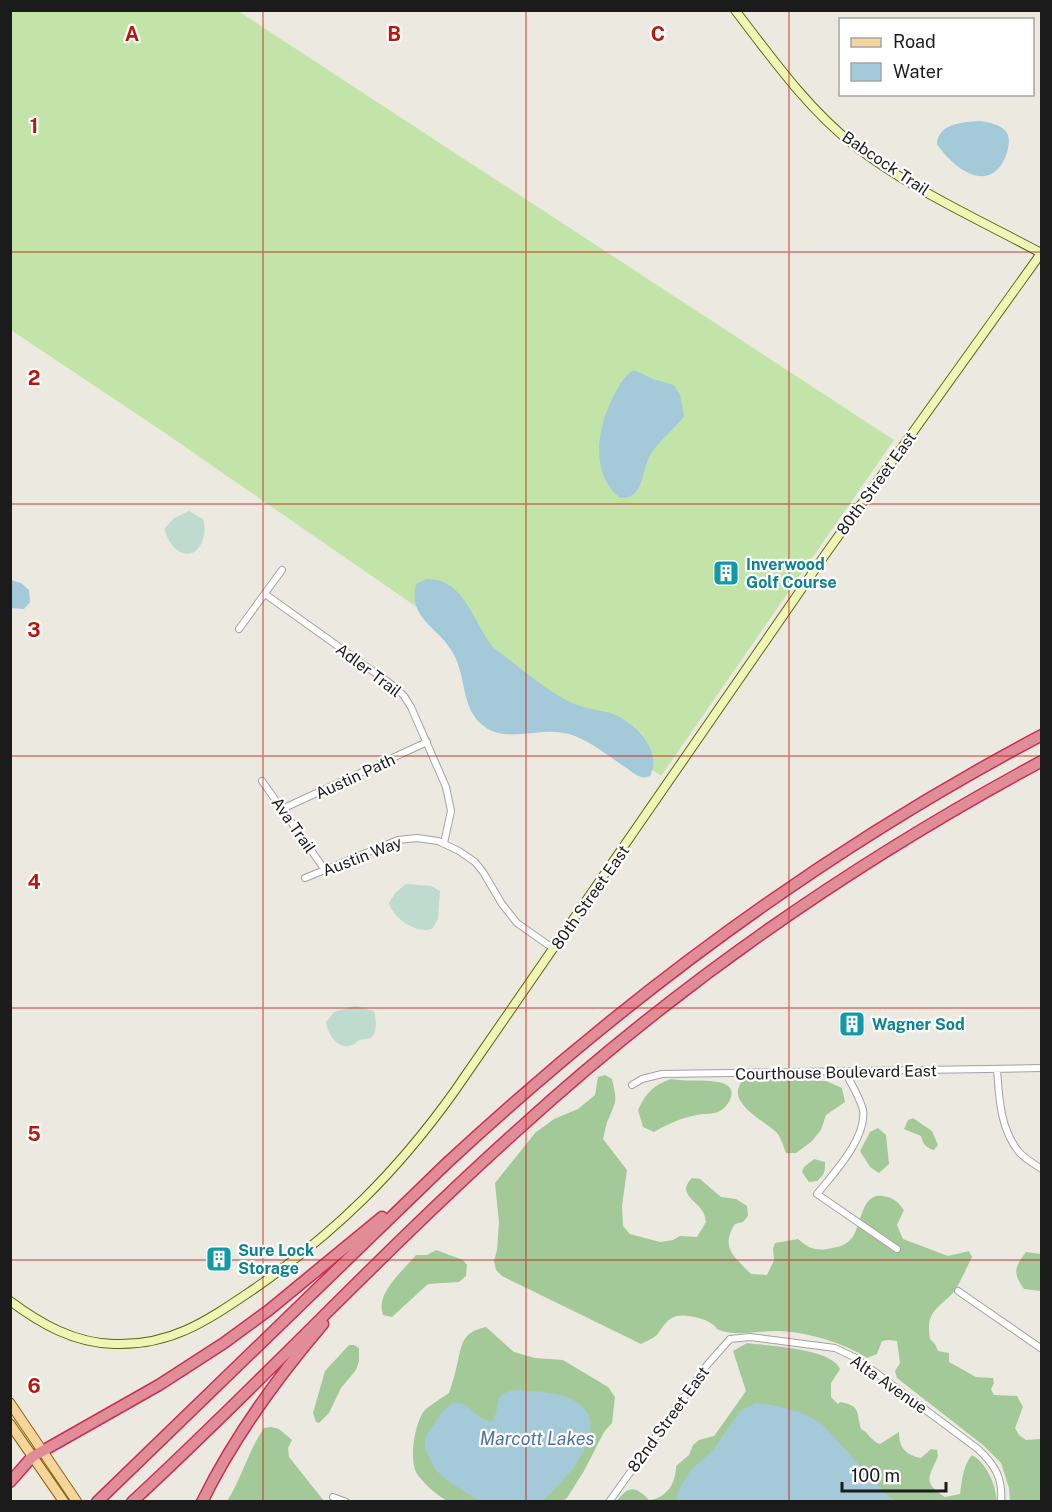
<svg xmlns="http://www.w3.org/2000/svg" width="1052" height="1512" viewBox="0 0 1052 1512" font-family="'Public Sans',sans-serif">
<rect width="100%" height="100%" fill="#ece9e1"/>
<path fill="#c3e4a9" d="M10,11H238L894,440L661,776L165,433L11,330Z"/>
<path fill="#a4c998" d="M605,1075L612,1079C617,1101 617,1100 608,1120C605,1126 605,1134 603,1139L627,1170L622,1206L623,1226L630,1234L660,1242L673,1240L680,1236L697,1237L706,1222C705,1219 705,1215 703,1212C697,1200 676,1194 692,1178L700,1179L721,1197L736,1199L747,1206L748,1216L743,1222L735,1224C720,1248 734,1256 751,1274L767,1275L774,1260L773,1249L775,1243L798,1239C807,1247 814,1251 827,1249C837,1247 844,1247 852,1238C861,1227 861,1193 882,1196C893,1197 898,1202 904,1210L897,1225L903,1239L948,1256L969,1251L972,1257C967,1267 958,1288 951,1295C934,1311 926,1314 930,1339L935,1344L938,1351L949,1353V1362L976,1377L993,1378L994,1383L991,1389L994,1395L1017,1396L1023,1407L1015,1428L1019,1435L1026,1440L1041,1439V1501H1010L1009,1488L1001,1463L983,1445L897,1378L895,1371L900,1363L897,1341L888,1340L882,1341L877,1354L867,1358C842,1342 810,1333 780,1331C760,1330 738,1337 719,1330C715,1328 717,1327 712,1324C704,1318 687,1314 677,1316C666,1319 663,1327 657,1335C652,1339 646,1341 641,1344L502,1276L496,1270L494,1261L497,1250L499,1222L495,1183L535,1133L554,1119L578,1109L595,1095L598,1077Z
M671,1079C686,1082 702,1079 718,1082C721,1082 728,1085 730,1088C735,1095 727,1107 720,1111C713,1115 704,1113 697,1115C681,1118 667,1124 654,1132L643,1127L638,1110C647,1092 652,1086 671,1079Z
M756,1079L826,1081L842,1088L845,1102L826,1115L821,1130L811,1142L796,1153H786C783,1146 781,1136 775,1131C763,1120 724,1102 743,1080Z
M913,1118L932,1131L938,1145L934,1150C926,1148 923,1144 921,1136L904,1129L908,1120Z
M878,1128L886,1135L889,1164L879,1173L870,1167L860,1151L870,1132Z
M814,1159L825,1162V1169L823,1175L817,1181L809,1182L802,1172L804,1167Z
M436,1250L463,1260L467,1265L466,1276L459,1282L428,1284L392,1317L383,1315C375,1293 403,1271 416,1255H427Z
M1026,1252L1041,1254V1291L1024,1289C1012,1272 1015,1267 1026,1252Z
M486,1327L514,1352L535,1358L563,1360L608,1387L615,1397L612,1423L604,1432L584,1471L567,1498L563,1501H447C436,1494 423,1484 416,1472C409,1459 415,1419 426,1409C431,1405 444,1396 449,1393C452,1384 455,1374 457,1365C462,1343 462,1332 486,1327Z
M747,1343C768,1346 832,1348 840,1369L831,1383V1397L838,1404L840,1402C861,1406 856,1411 861,1429C869,1433 871,1441 880,1444L899,1432C899,1448 906,1455 921,1458L931,1449L937,1450L938,1456C929,1478 922,1482 945,1497L960,1494C962,1481 963,1465 972,1455C987,1463 996,1486 997,1502H616C628,1486 635,1485 649,1500C667,1498 676,1483 676,1466L689,1455L693,1445L699,1440L714,1436L717,1432L746,1391L733,1351Z
M349,1345H354L359,1348V1361L356,1370L341,1388L329,1413L319,1423L316,1422L313,1413L325,1371Z
M271,1427L279,1429L292,1440L288,1448L289,1457L324,1501H227C242,1478 248,1451 264,1428Z"/>
<path fill="#bfdacf" d="M189,511L203,519C209,535 198,564 177,550C170,545 167,536 164,529L174,518Z
M406,884L431,886L440,891L438,919L432,929C416,934 393,918 389,903L395,893Z
M355,1006L374,1011C376,1018 378,1034 370,1038C369,1039 361,1039 360,1040C357,1041 355,1044 352,1045C338,1051 327,1033 326,1022L334,1012Z"/>
<path fill="#a4c9d8" d="M980,121C989,122 1004,125 1008,135C1010,141 1008,152 1005,158C988,195 953,168 937,144C938,123 964,122 980,121Z
M634,370L653,379L674,385L680,395L684,416C675,429 661,439 652,452C641,467 646,499 620,498C590,473 597,430 612,399C618,388 623,376 634,370Z
M426,579C465,578 473,623 494,648C518,666 541,686 566,700C580,708 595,709 610,713C633,720 664,751 650,776C647,777 645,778 641,777C635,775 627,768 622,765C606,754 592,743 575,736C542,723 511,745 485,727C460,709 467,677 453,653C438,626 408,620 416,584Z
M11,580L21,583L29,590L30,602L24,609L11,608Z
M514,1390C534,1391 555,1391 573,1400C618,1422 565,1484 541,1501H479L445,1479L436,1470L425,1450V1437L442,1412L453,1403C468,1401 476,1419 491,1422C503,1409 489,1396 514,1390Z
M756,1403C778,1405 804,1411 822,1424L882,1490L895,1501H676L678,1490L691,1470L714,1449L740,1411Z"/>
<g fill="none" stroke-linecap="round" stroke-linejoin="round">
<defs>
<path id="street" d="M265,594L395,687L404,696L411,707L446,787L451,811L444,843
M239,629L282,570
M262,781L325,870
M282,809L427,742
M305,878L398,840L417,838L438,841L459,851L475,862L483,872L502,904L517,923L554,949
M997,1069C999,1097 1000,1129 1019,1152C1024,1158 1034,1164 1042,1169
M845,1072C851,1083 860,1098 863,1110C867,1138 834,1173 817,1194L897,1249
M632,1085L642,1079L662,1074L1042,1068
M958,1291L1042,1349
M333,1497L346,1502
M609,1502L707,1365L730,1339L750,1337L835,1348L856,1358L978,1449C995,1465 1003,1478 1001,1502"/>
<path id="secondary" d="M735,10C771,57 807,108 854,145C910,189 978,219 1041,253
M10,1301C41,1324 74,1343 114,1344C172,1346 208,1320 254,1289C336,1232 396,1173 454,1092L827,552L1042,252"/>
<path id="primary" d="M10,1403L77,1502
M10,1424L64,1502"/>
<path id="highway" d="M10,1482L32,1457L159,1385L224,1343L269,1310L382,1217
M97,1502L447,1163C627,996 824,850 1042,735
M132,1502C264,1380 386,1248 520,1128C677,985 854,862 1042,761
M202,1502C234,1437 276,1379 323,1324"/>
</defs>
<use href="#street" stroke="#a2a2a2" stroke-width="8"/>
<use href="#secondary" stroke="#5a6a0b" stroke-width="10"/>
<use href="#primary" stroke="#8a6709" stroke-width="11"/>
<use href="#highway" stroke="#cb2e5a" stroke-width="13"/>
<use href="#street" stroke="#fff" stroke-width="6"/>
<use href="#secondary" stroke="#eef5b7" stroke-width="8"/>
<use href="#primary" stroke="#f6d59d" stroke-width="9"/>
<use href="#highway" stroke="#e08d97" stroke-width="10"/>
</g>
<path fill="none" stroke="#bb160c" stroke-width="1.5" stroke-opacity="0.55" d="M263,10V1502M526,10V1502M789,10V1502M10,252H1042M10,504H1042M10,756H1042M10,1008H1042M10,1260H1042"/>
<defs>
<symbol id="building-square" viewBox="-11 -11 22 22"><rect x="-9" y="-9" width="18" height="18" rx="4" fill="#0f9aa8" stroke="#fff"/><path d="M-4-6H4V6H1V3H-1V6H-4ZM-2.5-4.3h1.7v1.8h-1.7ZM.8-4.3h1.7v1.8H.8ZM-2.5-1h1.7V.8h-1.7ZM.8-1h1.7V.8H.8Z" fill="#fff"/></symbol>
</defs>
<g fill-rule="evenodd">
<use href="#building-square" x="711" y="558" width="30" height="30"/>
<use href="#building-square" x="837" y="1009" width="30" height="30"/>
<use href="#building-square" x="204" y="1244" width="30" height="30"/>
</g>
<g text-anchor="middle" stroke-width="4.5" stroke-linejoin="round" paint-order="stroke">
<g font-size="16" fill="#1b1b1b" stroke="#fff">
<text transform="translate(886 163) rotate(34)" y="6">Babcock Trail</text>
<text transform="translate(876 483) rotate(-54)" y="6">80th Street East</text>
<text transform="translate(369 670) rotate(37)" y="6">Adler Trail</text>
<text transform="translate(355 776) rotate(-25)" y="6">Austin Path</text>
<text transform="translate(294 825) rotate(55)" y="6">Ava Trail</text>
<text transform="translate(362 856) rotate(-21)" y="6">Austin Way</text>
<text transform="translate(590 897) rotate(-55)" y="6">80th Street East</text>
<text transform="translate(836 1072) rotate(-1)" y="6">Courthouse Boulevard East</text>
<text transform="translate(889 1384) rotate(35)" y="6">Alta Avenue</text>
<text transform="translate(668 1419) rotate(-54)" y="6">82nd Street East</text>
</g>
<g font-size="16" font-weight="bold" fill="#0d838f" stroke="#fff" text-anchor="start">
<text x="746" y="570">Inverwood<tspan x="746" dy="18">Golf Course</tspan></text>
<text x="872" y="1030">Wagner Sod</text>
<text x="238" y="1256">Sure Lock<tspan x="238" dy="18">Storage</tspan></text>
</g>
<g font-size="18" font-style="italic" fill="#4e74a4" stroke="#fff">
<text x="537" y="1445">Marcott Lakes</text>
</g>
</g>
<g font-size="20" text-anchor="middle" font-weight="bold" fill="#bb160c" stroke="#fff" stroke-width="4.5" stroke-linejoin="round" paint-order="stroke">
<text x="132" y="41">A</text>
<text x="394" y="41">B</text>
<text x="658" y="41">C</text>
<text x="34" y="133">1</text>
<text x="34" y="385">2</text>
<text x="34" y="637">3</text>
<text x="34" y="889">4</text>
<text x="34" y="1141">5</text>
<text x="34" y="1393">6</text>
</g>
<rect width="1052" height="1512" fill="none" stroke="#1b1b1b" stroke-width="24"/>
<rect x="839" y="18" width="195" height="78" fill="#ffffff" stroke="#a4a4a4" stroke-width="1.5"/>
<rect x="851" y="38" width="30" height="9" fill="#f6d59d" stroke="#a4a4a4" stroke-width="1.5"/>
<text x="893" y="48" font-size="18" fill="#1b1b1b">Road</text>
<rect x="851" y="63" width="30" height="18" fill="#a4c9d8" stroke="#a4a4a4" stroke-width="1.5"/>
<text x="893" y="78" font-size="18" fill="#1b1b1b">Water</text>
<path d="M842 1482v9h104v-9" fill="none" stroke="#1b1b1b" stroke-width="3"/>
<text x="851" y="1482" font-size="18" fill="#1b1b1b" stroke="#ffffff" stroke-width="4.5" paint-order="stroke">100 m</text>
</svg>
